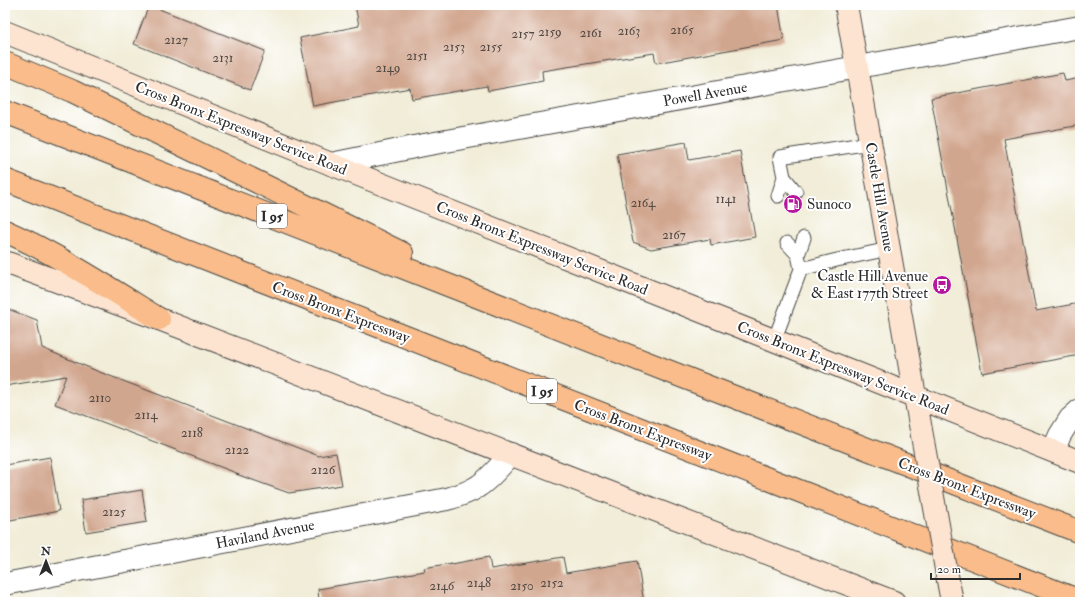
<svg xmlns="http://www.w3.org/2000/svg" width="1085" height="607" viewBox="0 0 1085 607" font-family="'IM FELL Double Pica',serif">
<rect width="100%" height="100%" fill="#fff"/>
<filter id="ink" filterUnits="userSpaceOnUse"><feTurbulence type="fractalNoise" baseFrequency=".025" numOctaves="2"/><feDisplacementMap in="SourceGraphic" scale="8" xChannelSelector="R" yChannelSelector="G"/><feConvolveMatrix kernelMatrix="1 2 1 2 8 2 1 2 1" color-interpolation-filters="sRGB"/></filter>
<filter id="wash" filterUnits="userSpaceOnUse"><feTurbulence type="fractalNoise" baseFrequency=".012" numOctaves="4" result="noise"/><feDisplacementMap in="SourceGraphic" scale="16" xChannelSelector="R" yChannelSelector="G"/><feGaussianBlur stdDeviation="0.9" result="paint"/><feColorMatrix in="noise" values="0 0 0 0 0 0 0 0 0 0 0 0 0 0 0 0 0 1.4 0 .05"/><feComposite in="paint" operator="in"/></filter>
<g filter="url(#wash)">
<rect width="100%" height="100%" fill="#f1edd8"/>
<g id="blocks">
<path fill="#d1a68e" d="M149,5L265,51L250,90L134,44Z
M355,5H778L784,40L656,63L654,53L542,71L543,81L488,91L487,86L412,99L410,88L313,106L300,38L359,26Z
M1063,73L1065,81L1080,78V125L1004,139L1036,311L1080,303V355L982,373L931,98Z
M686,142L689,160L740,151L755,237L711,245L710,239L651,249L633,242L617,154Z
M5,308L37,320L42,348L97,371L319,456L336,453L342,485L289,493L236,474H239L55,404L66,376L5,386Z
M50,457L59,511L5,521V465Z
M142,490L147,522L86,532L81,500Z
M489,557L491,569L563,557L566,573L637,561L644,602H319L318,589L425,571L424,568L452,563V564Z"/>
</g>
</g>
<g filter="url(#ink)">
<use href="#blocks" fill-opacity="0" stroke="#494845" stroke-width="1"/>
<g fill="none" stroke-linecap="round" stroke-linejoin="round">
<defs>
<path id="service" d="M796,192L784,177L780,157L870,143
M778,196L784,177
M787,243L798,255L804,238
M798,255L801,269L837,260L889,249
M774,341L801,269"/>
<path id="minor" d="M331,164L424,145L1080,27
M1053,451L1060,435L1070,419L1080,410
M5,584L447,499C458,496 468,493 477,487C490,479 500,466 511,454"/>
<path id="secondary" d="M846,5L921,430
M5,32L331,164L1080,462
M5,262L159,319L894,602
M947,575L952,602"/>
<path id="motorway" d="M5,63L72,91L402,253
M5,112L1080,532
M5,180L1080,601
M5,231C59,255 109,288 159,319"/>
</defs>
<use href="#service" stroke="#494845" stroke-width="15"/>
<use href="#minor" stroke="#494845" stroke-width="24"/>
<use href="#secondary" stroke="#494845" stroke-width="24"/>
<use href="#motorway" stroke="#494845" stroke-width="24"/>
<use href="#service" stroke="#fff" stroke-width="13"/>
<use href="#minor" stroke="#fff" stroke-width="22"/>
<use href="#secondary" stroke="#fde4d0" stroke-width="22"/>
<use href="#motorway" stroke="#f9bc8a" stroke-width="22"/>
<defs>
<path id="secondary-bridge" d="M921,430L947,575"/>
</defs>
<use href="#secondary-bridge" stroke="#494845" stroke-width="24" stroke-linecap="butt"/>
<use href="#secondary-bridge" stroke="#fde4d0" stroke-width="22"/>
</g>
</g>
<defs>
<symbol id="fuel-disc" viewBox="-11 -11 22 22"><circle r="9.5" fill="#b5179e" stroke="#fff"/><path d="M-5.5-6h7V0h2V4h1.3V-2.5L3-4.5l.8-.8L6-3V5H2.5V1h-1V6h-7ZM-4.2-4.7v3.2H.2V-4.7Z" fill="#fff"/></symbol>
<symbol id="bus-disc" viewBox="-11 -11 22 22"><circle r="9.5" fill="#b5179e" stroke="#fff"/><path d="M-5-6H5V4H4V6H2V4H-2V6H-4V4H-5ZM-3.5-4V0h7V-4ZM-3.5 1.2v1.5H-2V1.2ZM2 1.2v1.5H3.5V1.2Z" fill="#fff"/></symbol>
</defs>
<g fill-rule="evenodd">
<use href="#fuel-disc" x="782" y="193" width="22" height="22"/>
<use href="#bus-disc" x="931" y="274" width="22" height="22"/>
</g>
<g text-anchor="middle" stroke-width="4" stroke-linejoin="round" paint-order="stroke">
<g font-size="13" fill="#544a44">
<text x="682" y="34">2165</text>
<text x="629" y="35">2163</text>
<text x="550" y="36">2159</text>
<text x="591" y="37">2161</text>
<text x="523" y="38">2157</text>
<text x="176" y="44">2127</text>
<text x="454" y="51">2153</text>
<text x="491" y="51">2155</text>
<text x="417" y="60">2151</text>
<text x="223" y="62">2131</text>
<text x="388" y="72">2149</text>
<text x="726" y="203">1141</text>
<text x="643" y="207">2164</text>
<text x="674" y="239">2167</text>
<text x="100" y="402">2110</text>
<text x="146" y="419">2114</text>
<text x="192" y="437">2118</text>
<text x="237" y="454">2122</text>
<text x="323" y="474">2126</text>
<text x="114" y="516">2125</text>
<text x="479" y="587">2148</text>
<text x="552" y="587">2152</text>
<text x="442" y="590">2146</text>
<text x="522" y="590">2150</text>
</g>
<g fill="#fff" stroke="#6b6b6b" stroke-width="1">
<rect x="257" y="204" width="30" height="24" rx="3"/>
<rect x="527" y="379" width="30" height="24" rx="3"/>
</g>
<g font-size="14" font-weight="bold" fill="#2b2b2b">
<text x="272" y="221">I 95</text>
<text x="542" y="396">I 95</text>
</g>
<g font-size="15" fill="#2b2b2b" stroke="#fff">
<text transform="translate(705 94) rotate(-10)" y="5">Powell Avenue</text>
<text transform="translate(241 128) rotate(22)" y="5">Cross Bronx Expressway Service Road</text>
<text transform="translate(880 197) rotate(80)" y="5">Castle Hill Avenue</text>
<text transform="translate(542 248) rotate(22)" y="5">Cross Bronx Expressway Service Road</text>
<text transform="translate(341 312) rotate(21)" y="5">Cross Bronx Expressway</text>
<text transform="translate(843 368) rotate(22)" y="5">Cross Bronx Expressway Service Road</text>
<text transform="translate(643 430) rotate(21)" y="5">Cross Bronx Expressway</text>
<text transform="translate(967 488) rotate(21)" y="5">Cross Bronx Expressway</text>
<text transform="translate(265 534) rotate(-11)" y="5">Haviland Avenue</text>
</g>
<g font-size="15" fill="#2b2b2b" stroke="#fff" text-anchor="start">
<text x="807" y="209">Sunoco</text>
<text x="928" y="281" text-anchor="end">Castle Hill Avenue<tspan x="928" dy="17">&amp; East 177th Street</tspan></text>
</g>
</g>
<rect width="1085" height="607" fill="none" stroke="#fff" stroke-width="20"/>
<g transform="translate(46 561)" stroke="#ffffff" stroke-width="3" paint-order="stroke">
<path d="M0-3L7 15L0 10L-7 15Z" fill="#2b2b2b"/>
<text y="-6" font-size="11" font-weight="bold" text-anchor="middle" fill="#2b2b2b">N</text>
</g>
<path d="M931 573v6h89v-6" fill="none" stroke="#2b2b2b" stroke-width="2"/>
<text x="937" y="573" font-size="12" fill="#2b2b2b" stroke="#ffffff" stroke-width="3" paint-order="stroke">20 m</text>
</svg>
